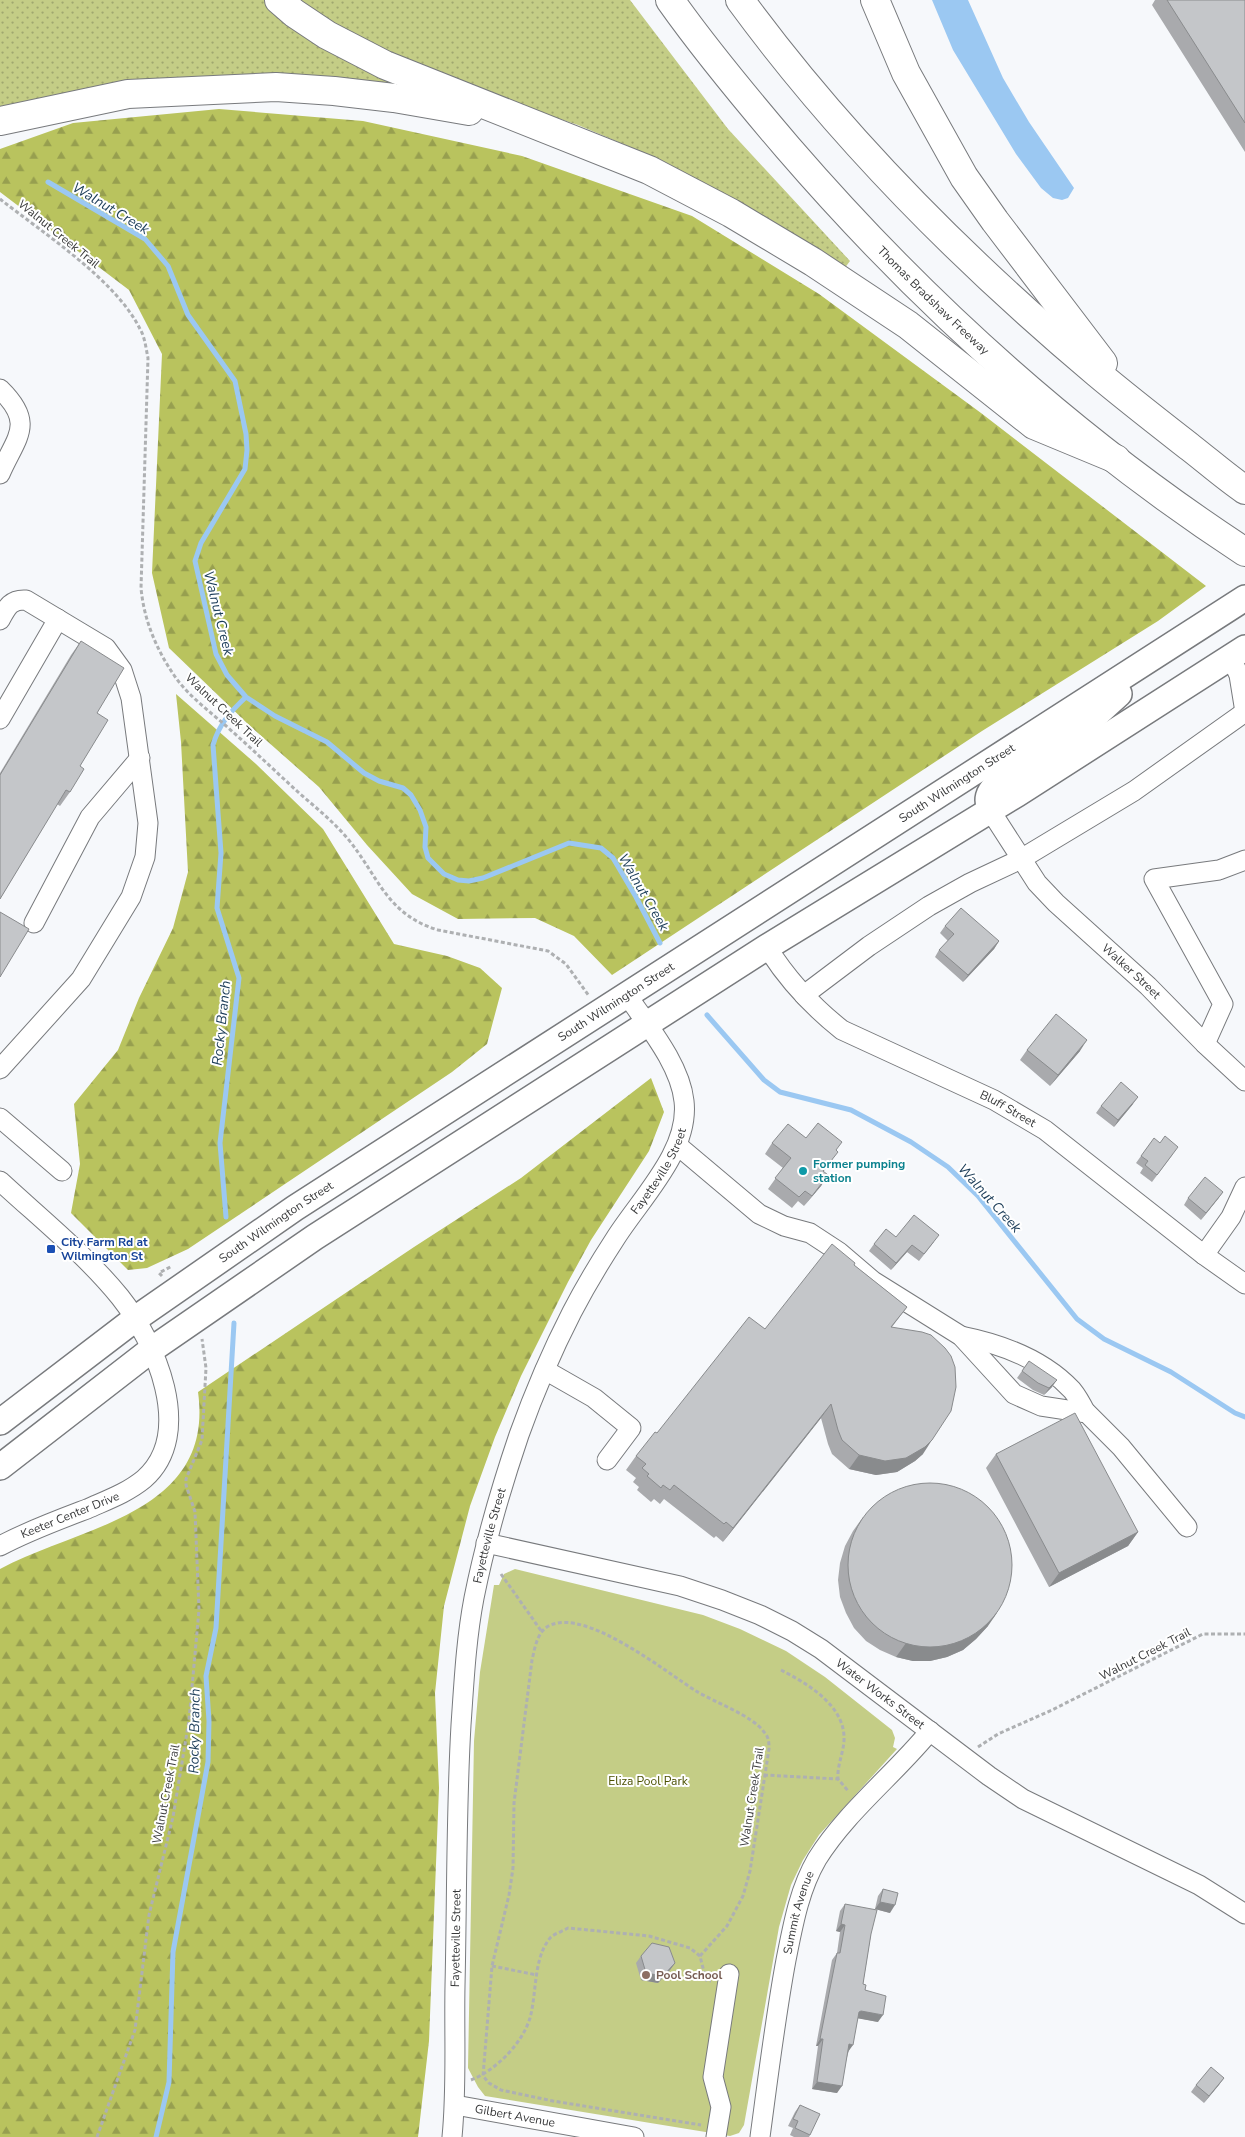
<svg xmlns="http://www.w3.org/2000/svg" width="1245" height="2137" viewBox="0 0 1245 2137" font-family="'Nunito Sans',sans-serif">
<defs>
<pattern id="grass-dots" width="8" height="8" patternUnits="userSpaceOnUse" patternTransform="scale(1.25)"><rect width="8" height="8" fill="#c4cd86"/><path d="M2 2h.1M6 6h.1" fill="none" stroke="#a0a76f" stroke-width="1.8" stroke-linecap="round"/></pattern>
<pattern id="forest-firs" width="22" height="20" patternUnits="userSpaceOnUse" patternTransform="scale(1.25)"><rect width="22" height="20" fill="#b9c35e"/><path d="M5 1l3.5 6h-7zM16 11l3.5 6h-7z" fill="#979f4f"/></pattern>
</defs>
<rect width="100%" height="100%" fill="#f6f8fb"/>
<path fill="url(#grass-dots)" d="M0,0H265L299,28L389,79L388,88L150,80L21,102L0,108Z
M294,0H630L728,129L850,261L844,269L749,208L661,160L578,125L465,87L369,51Z"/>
<path fill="url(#forest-firs)" d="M219,109L363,121L522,156L692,216L819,294L981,413L1206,586L1158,621L982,731L612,975L574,936L535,918L458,919L412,894L367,845L319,787L249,725L169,648L152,573L162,354L129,290L0,192V149L73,123Z
M176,694L256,764L323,829L394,944L447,956L480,968L502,988L487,1044L452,1072L188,1249L147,1268L128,1270L71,1213L80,1164L74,1104L118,1050L139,998L173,928L188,872L181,742Z
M651,1078L664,1112L649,1151L591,1240L568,1282L521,1376L495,1437L470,1506L444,1606L435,1693L439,1788L429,2041L418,2137H0V1569C80,1526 215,1514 198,1392L414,1247L521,1178Z"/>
<path fill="#c4cd86" d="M515,1569L703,1615L740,1629L786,1651L825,1677L892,1730L895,1738L893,1747L897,1749L819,1835L803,1860L791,1885L779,1927L744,2125L739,2133L730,2136L485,2096L478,2087L468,2068L474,1741L480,1672L494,1585H499L504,1574Z"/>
<path fill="#9bc8f2" d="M932,0H968L1003,78L1029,122L1074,188L1068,198L1062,200L1053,198L1041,188L1016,154L953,50Z"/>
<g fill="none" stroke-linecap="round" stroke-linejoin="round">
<path stroke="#9bc8f2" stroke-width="5" d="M48,182L145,239L168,266L188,315L235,381L246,434L247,450L245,469L201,543L195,561L216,654L227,675L246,697L275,716L327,742L364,773L379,781L403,788L411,795L420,810L426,827L425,847L428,858L444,874L458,880L469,881L483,878L569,843L601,848L613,858L636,897L660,943
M707,1015L764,1080L780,1092L851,1110L911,1142L948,1167L978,1196L1077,1319L1104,1339L1171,1372L1235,1413L1245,1417
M226,1217L220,1143L239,978L217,908L221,853L213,745C219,724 231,711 246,697
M156,2137L169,2082L173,1952L208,1762L209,1721L206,1676L216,1628L234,1323"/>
<defs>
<g id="minor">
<path d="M0,389C36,424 16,437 0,474"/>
<path d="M0,620C7,607 11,599 26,600L106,648L122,670L131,698L148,823L145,857L131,897L81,979L0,1069"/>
<path d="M1231,658L1239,675L1245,712"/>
<path d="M0,719L58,619"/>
<path id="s1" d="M990,810L1037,883L1056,903L1148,986L1205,1044L1245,1081"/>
<path d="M34,923L90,817L140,758"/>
<path id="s2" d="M767,947C787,979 813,1007 842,1030L994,1100L1045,1130L1204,1255L1245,1284"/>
<path d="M804,995L869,946L929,906L970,883L1021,859L1134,791L1245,712"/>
<path d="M1205,1044L1223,1004L1154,879L1219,870L1245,860"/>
<path d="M0,1118L62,1171"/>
<path d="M677,1145L759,1214L784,1226L810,1233L839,1252L873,1281L961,1336L1014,1394L1041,1406L1087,1413L1121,1447L1187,1527"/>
<path d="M0,1181C40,1218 85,1254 120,1297C155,1341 196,1433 144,1479C127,1493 107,1500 87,1509C58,1520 28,1531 0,1546"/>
<path d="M1204,1255L1231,1217L1245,1187"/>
<path d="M961,1336C1001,1344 1043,1359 1072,1390C1077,1396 1082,1405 1086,1413"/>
<path d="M545,1370L594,1398L631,1428L607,1460"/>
<path id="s3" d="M486,1543L680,1586L722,1600L760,1615L792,1631L821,1649L989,1776L1023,1799L1199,1885L1245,1914"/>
<path id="s4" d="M455,2105L634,2137"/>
<path id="s5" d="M452,2137C457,2087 454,2036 455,1986C457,1899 456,1812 461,1725C464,1682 466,1640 474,1598C485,1543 501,1488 519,1435C534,1393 552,1351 572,1312C585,1287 600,1262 615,1239C640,1199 690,1151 684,1101C680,1064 647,1025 627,995"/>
<path d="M716,2137L721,2107L713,2077L729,1974"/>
<path id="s6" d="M760,2137C768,2078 775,2019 786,1960C793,1925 799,1890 817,1859C847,1811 894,1775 930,1731"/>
</g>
<g id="major">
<path d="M990,810C986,799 988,793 996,785L1086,724L1119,694"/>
<path id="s7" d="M0,1422L135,1319L295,1208L1245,598"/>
<path d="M0,1467L151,1350L315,1237L767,947L1017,794L1245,648"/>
</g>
<g id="highway">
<path d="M279,0L294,13L327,35L385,65L649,170L731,213L813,262L908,325L1034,425L1116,459"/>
<path id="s8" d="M670,0C706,51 747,100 788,148C921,302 1074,440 1245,552"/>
<path d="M740,0C842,139 965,262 1097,373C1128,399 1159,423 1191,448C1209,462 1226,477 1245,490"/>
<path d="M875,0L906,73L964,177L995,221L1103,363"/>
<path d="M0,121L128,94L276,87L334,91L394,98L469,111"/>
</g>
</defs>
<use href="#minor" stroke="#787a7d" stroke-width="21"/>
<use href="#major" stroke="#787a7d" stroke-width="28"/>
<use href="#highway" stroke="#787a7d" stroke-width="30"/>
<path stroke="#aeb0b2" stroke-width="3" stroke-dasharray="4 2.5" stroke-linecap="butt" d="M0,199C43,233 116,280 140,329C145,337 146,349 148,358L141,588C144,621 157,651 176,678C189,696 209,711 225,725C250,747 274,770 298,792C315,807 333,821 348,839C379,877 386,914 438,930L548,951L566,964L589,996
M162,1276L159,1273L172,1266
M501,1574L542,1632
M781,1670C808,1684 846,1706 844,1741C843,1754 837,1766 838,1779L849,1792
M978,1747L998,1734L1052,1710L1203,1634H1245
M764,1775L838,1779
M700,1956L727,1926L743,1896L750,1871L769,1749C769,1743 769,1737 764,1732C753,1716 714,1702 696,1691C666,1672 587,1609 551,1625C537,1630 535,1648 532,1660L514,1803L513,1868L509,1895L492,1966L483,2076L489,2083L501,2090L553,2101L701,2125
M492,1966L537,1975
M471,2080C496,2070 522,2044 530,2018C537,1993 533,1957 551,1937C556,1933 563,1931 568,1928L649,1936L690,1948L700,1956L706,1980L711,1981
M97,2137L135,2030L149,1915L173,1817L189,1720L199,1610L195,1512L186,1485V1479L202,1440L206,1368L202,1339"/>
<use href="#minor" stroke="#fff" stroke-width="19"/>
<use href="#major" stroke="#fff" stroke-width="25"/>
<use href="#highway" stroke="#fff" stroke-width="28"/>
</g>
<path fill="#a9aaad" d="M1155,0H1245V152L1152,5Z
M81,641L97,713L80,766L70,792L60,806L57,804L0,899V773L71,655Z
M945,926L999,941L994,949L963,982L935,957L939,950L948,941L940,933Z
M1027,1050L1080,1051L1050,1086L1020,1060Z
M1133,1104L1114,1127L1096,1113L1101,1106Z
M806,1138L836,1150L831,1163L823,1172L828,1175L821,1186L804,1206L798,1201L792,1208L768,1189L783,1168L765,1154L772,1143Z
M1160,1143L1173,1154L1152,1182L1140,1173L1143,1168L1136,1163L1141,1156Z
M1223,1192L1201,1220L1184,1205L1188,1198Z
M896,1237L934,1242L919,1261L907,1252L891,1270L869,1251L874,1244Z
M854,1265L907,1307L892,1327L923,1454L915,1461L897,1472L876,1475L849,1469L832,1454L828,1444L821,1418L723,1542L716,1536L714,1538L664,1499L660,1504L654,1499L651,1502L637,1490L639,1487L633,1482L636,1478L626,1470L636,1456L657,1433L765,1329Z
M1029,1361L1052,1387L1044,1395L1033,1390L1017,1378Z
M996,1454L1138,1532L1128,1546L1049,1587L986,1468Z
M863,1517L988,1626L976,1639L963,1650L947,1657L930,1661H913L896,1657L880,1650L866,1641L854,1628L846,1613L840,1597L838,1580L840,1563L845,1546L853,1531Z
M883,1889L890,1913L875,1909L878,1896Z
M845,1904L871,1934L863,1984L878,2022L858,2018L837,2093L812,2089L818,2046H816L832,1960L837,1953L840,1932L836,1931L840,1911Z
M641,1956L675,1963L670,1970L658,1983L641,1980L636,1963Z
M1224,2078L1204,2103L1191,2092L1196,2085Z
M800,2105L810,2135L809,2137H794L790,2135L793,2128L788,2126L795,2112Z"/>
<path fill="#898b8d" d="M999,941L994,949L963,982L968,975Z
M1087,1040L1080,1051L1050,1086L1058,1075Z
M1138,1097L1133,1104L1114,1127L1118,1120Z
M828,1175L821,1186L804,1206L812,1196Z
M1223,1192L1218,1199L1201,1220L1206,1213Z
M912,1245L907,1252L891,1270L896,1263Z
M1057,1380L1052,1387L1044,1395L1049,1388Z
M831,1404L821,1418L723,1542L733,1528Z
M932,1440L923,1454L915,1461L897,1472L876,1475L849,1469L859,1455Z
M1138,1532L1128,1546L1049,1587L1059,1573Z
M997,1613L988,1626L976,1639L963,1650L947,1657L930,1661H913L896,1657L906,1643Z
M880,1902L895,1905L890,1913L875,1909Z
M841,1924L845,1925L840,1932L836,1931Z
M675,1963L670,1970L658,1983L641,1980L646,1973Z
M861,2011L883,2015L878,2022L856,2018L859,2012Z
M820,2039H823L818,2046H816Z
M849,2044L853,2045L848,2052Z
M1224,2078L1219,2085L1204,2103L1209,2096Z
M817,2082L842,2086L837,2093L812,2089Z"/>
<path fill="#c4c6c9" stroke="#898b8d" d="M1167,0H1245V123Z
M81,641L124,668L97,713L108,720L80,766L84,769L70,792L66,790L0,899V775Z
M961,908L999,941L968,975L939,950L954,934L945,926Z
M0,912L29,929L0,977Z
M1056,1014L1087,1040L1058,1075L1027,1050Z
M1121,1082L1138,1097L1118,1120L1101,1106Z
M818,1123L842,1142L836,1150L838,1152L823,1171L828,1175L812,1196L805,1191L799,1197L775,1178L791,1158L772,1143L788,1124L806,1138Z
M1165,1136L1178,1147L1157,1175L1145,1165L1148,1161L1141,1156L1154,1138L1160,1143Z
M1205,1177L1223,1192L1206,1213L1188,1198Z
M914,1215L939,1235L924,1254L912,1245L896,1263L874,1244L886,1229L896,1237Z
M832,1244L855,1263L854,1265L907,1307L891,1327L922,1332L931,1335L945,1348L951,1356L955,1367L956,1387L951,1411L932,1440L925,1447L906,1458L885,1461L859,1455L842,1440L838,1430L831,1404L733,1528L726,1522L724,1524L674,1485L670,1490L663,1485L661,1488L647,1476L649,1474L642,1468L646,1464L636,1456L655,1432L657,1433L749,1317L765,1329Z
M1029,1361L1057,1380L1049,1388L1038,1383L1022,1371Z
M1075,1413L1138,1532L1059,1573L996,1454Z
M848 1565a82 82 0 1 1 164 0a82 82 0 1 1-164 0Z
M883,1889L898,1893L895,1905L880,1902Z
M845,1904L877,1910L871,1934L863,1984L866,1985L865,1990L886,1996L883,2015L861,2011L859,2012L853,2045L849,2044L842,2086L817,2082L823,2039H820L837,1953H840L845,1925L841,1924Z
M652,1943L669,1947L675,1963L663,1976L646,1973L641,1956Z
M1211,2067L1224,2078L1209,2096L1196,2085Z
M800,2105L820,2114L810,2135L795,2128L798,2121L793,2119Z"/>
<circle fill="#0f9aa8" stroke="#fff" stroke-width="2" cx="803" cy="1171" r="5"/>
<rect fill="#1a4fb4" stroke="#fff" stroke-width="2" x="46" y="1244" width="10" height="10" rx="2.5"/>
<circle fill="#8d6e63" stroke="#fff" stroke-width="2" cx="646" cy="1975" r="5"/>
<g text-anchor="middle" stroke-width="4" stroke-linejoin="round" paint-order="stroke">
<g font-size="12" fill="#393a3b" stroke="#fff">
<text transform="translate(59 234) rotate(39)" y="4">Walnut Creek Trail</text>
<text dy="4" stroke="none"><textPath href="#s8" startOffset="400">Thomas Bradshaw Freeway</textPath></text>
<text transform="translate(224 710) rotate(43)" y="4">Walnut Creek Trail</text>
<text dy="4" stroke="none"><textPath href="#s7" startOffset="1151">South Wilmington Street</textPath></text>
<text dy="4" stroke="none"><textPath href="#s1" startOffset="216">Walker Street</textPath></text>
<text dy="4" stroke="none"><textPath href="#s7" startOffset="746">South Wilmington Street</textPath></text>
<text dy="4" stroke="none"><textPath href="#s2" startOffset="296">Bluff Street</textPath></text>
<text dy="4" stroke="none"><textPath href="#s5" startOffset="1009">Fayetteville Street</textPath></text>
<text dy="4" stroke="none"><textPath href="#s7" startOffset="341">South Wilmington Street</textPath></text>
<text transform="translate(70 1515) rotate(-22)" y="4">Keeter Center Drive</text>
<text dy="4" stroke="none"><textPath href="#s5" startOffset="604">Fayetteville Street</textPath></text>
<text transform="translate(1145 1654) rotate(-27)" y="4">Walnut Creek Trail</text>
<text dy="4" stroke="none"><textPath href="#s3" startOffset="428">Water Works Street</textPath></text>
<text transform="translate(166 1794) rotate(-79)" y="4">Walnut Creek Trail</text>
<text transform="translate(752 1797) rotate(-81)" y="4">Walnut Creek Trail</text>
<text dy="4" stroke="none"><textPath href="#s6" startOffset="228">Summit Avenue</textPath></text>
<text dy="4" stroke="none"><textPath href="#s5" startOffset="199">Fayetteville Street</textPath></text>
<text dy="4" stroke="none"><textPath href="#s4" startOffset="61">Gilbert Avenue</textPath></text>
</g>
<g font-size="12" font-weight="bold" fill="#0d838f" stroke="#fff" text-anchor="start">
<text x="813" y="1168">Former pumping<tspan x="813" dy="14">station</tspan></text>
</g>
<g font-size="12" font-weight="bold" fill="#164399" stroke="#fff" text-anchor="start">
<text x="61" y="1246">City Farm Rd at<tspan x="61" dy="14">Wilmington St</tspan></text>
</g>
<g font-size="12" fill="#4b5000" stroke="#fff">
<text x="648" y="1785">Eliza Pool Park</text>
</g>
<g font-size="12" font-weight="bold" fill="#785e54" stroke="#fff" text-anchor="start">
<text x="656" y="1979">Pool School</text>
</g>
<g font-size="14" font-style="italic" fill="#1b3c58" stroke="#fff">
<text transform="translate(111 208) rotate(31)" y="5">Walnut Creek</text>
<text transform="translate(219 613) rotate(76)" y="5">Walnut Creek</text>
<text transform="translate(644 892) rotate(60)" y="5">Walnut Creek</text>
<text transform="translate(221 1023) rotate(-84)" y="5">Rocky Branch</text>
<text transform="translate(990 1198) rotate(48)" y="5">Walnut Creek</text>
<text transform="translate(194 1731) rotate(-89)" y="5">Rocky Branch</text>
</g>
</g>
</svg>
